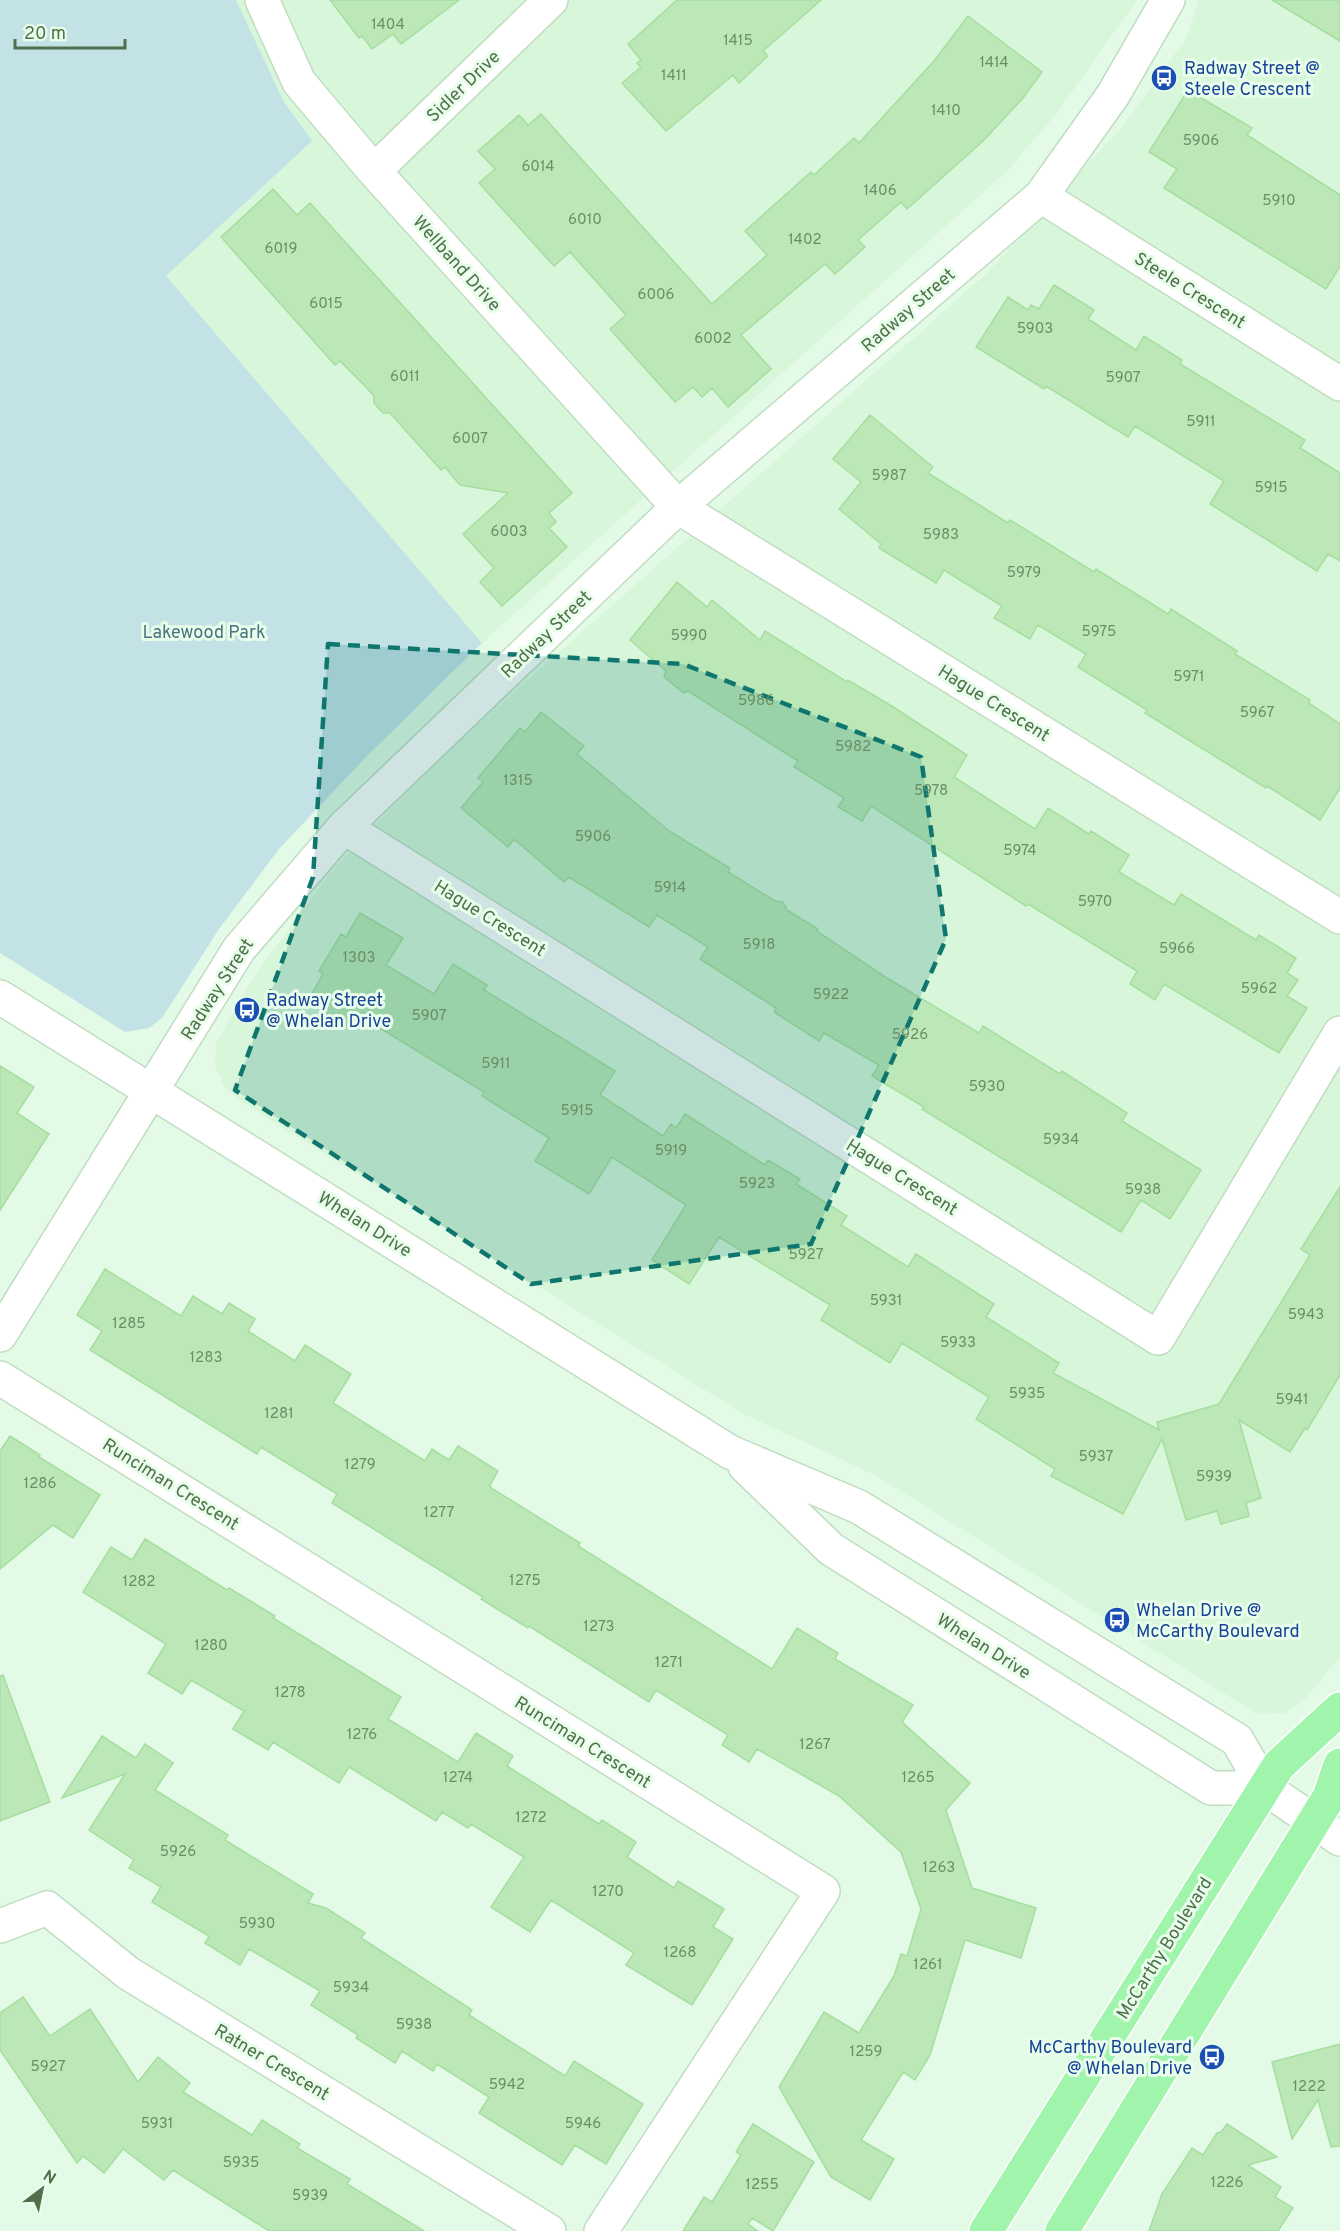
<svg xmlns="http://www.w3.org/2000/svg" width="1340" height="2231" viewBox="0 0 1340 2231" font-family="Overpass,sans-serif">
<rect width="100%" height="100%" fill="#e3fae6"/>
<path fill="#d8f6da" d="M236,0H1137L1057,113L1007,171L482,643L166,276L312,141L284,102Z
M1199,0H1340V1656L1308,1696L1286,1713L1257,1714L877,1476L742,1413L243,1103L224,1087L215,1065L216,1043L254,976L332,871L432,765L986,274L1123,126L1187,37Z"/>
<path fill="#c3e2e6" d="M0,0H236L284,102L312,141L166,276L482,643L365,758L279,849L219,929L162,1018L149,1028L125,1032L0,953Z"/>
<path fill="#bce8b8" stroke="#a5de9f" stroke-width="1.5" d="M330,0H459L401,44L393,34L372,49L362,36L359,38Z
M677,0H821L763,51L768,56L739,83L733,75L666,131L622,83L641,67L637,63L641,60L628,44Z
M1272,0H1340V41Z
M968,16L1042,72L1023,98L983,141L907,209L901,202L858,240L865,247L835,274L825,264L741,335L771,369L728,407L712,388L702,397L693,387L675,402L610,329L626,315L570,252L554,266L479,183L495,169L478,151L519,115L528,125L541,114L712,304L767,255L745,231L811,172L814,175L854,138L859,143L934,61Z
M1188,90L1252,128L1247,135L1340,195V266L1326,289L1164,188L1177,169L1149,152Z
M273,189L297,215L310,203L572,493L549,513L556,522L549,528L567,547L502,606L480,582L494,568L463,534L508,493L460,485L445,467L441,470L390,413H383L374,403V396L365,386L340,361L335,365L221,237Z
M1054,285L1094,310L1088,319L1136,350L1144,336L1182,360L1180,364L1305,440L1300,448L1340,473V561L1328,554L1317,571L1210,504L1224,481L1135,426L1128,437L1046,386L1044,389L976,347L1008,297L1028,310L1031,305L1039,309Z
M870,415L933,467L928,473L1008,523L1010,520L1094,572L1096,569L1168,614L1171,609L1237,651L1235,654L1310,700L1309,703L1340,724V788L1320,820L1267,786L1266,788L1145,713L1147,710L1078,667L1086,654L1038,625L1030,639L994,618L1002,606L944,570L936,583L879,548L881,544L839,509L861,482L833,459Z
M677,582L707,607L712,600L760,640L765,631L847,682L848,680L890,705L967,755L954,777L1035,829L1048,808L1089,834L1091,831L1129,855L1119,872L1174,905L1181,894L1256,940L1259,935L1296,958L1287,973L1298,980L1287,996L1307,1008L1279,1053L1164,984L1155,1000L1130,984L1137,971L1028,904L1026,906L871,806L862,821L838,807L844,798L794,767L798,761L688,691L684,693L664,677L666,671L630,640Z
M541,712L584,746L577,754L669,831L730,868L728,872L775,901L783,902L787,910L818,929L817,931L887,978L979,1033L983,1026L1060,1074L1062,1071L1127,1113L1122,1121L1201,1170L1170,1219L1141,1200L1121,1232L922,1109L924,1107L872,1076L879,1065L824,1033L819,1041L774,1012L776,1008L700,959L708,947L657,915L649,927L569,877L564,882L514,839L508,847L461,808L483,782L478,778L520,728L525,732Z
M360,913L403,938L386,965L434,994L453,964L487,985L484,990L615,1071L600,1095L663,1136L671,1124L676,1128L685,1114L765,1165L768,1160L800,1179L796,1184L847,1216L841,1225L908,1267L916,1254L994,1304L986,1317L1059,1363L1053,1373L1159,1430L1157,1422L1219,1404L1310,1255L1301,1249L1340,1187V1375L1307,1430L1305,1428L1290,1452L1239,1420L1261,1498L1246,1503L1249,1516L1221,1524L1217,1511L1186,1520L1162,1439L1123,1514L1051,1476L1055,1469L976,1419L989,1397L902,1343L890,1363L821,1320L830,1305L719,1237L689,1284L652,1260L686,1205L612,1157L589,1194L535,1161L549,1138L482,1096L484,1092L357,1014L349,1027L307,1002L323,974L319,971L341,934L346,937Z
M0,1066L34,1087L17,1113L49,1134L0,1210Z
M105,1269L181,1316L193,1296L222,1314L229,1303L255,1319L248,1331L295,1361L305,1345L351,1374L333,1403L425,1461L432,1449L449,1460L458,1446L498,1471L490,1485L491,1488L580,1543L578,1546L772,1669L797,1628L838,1653L835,1659L913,1705L902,1722L970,1783L946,1810L972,1888L1036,1908L1021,1958L965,1940L930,2055L915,2080L903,2072L861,2140L894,2159L870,2200L831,2177L779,2087L824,2012L859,2033L894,1976L901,1954L907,1956L921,1909L901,1852L839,1796L757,1749L749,1762L722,1745L728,1735L656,1690L649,1702L529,1626L528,1628L481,1599L483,1597L332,1503L337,1494L261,1447L257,1454L90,1350L102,1331L77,1315Z
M10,1436L40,1455L39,1457L100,1495L73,1538L53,1525L0,1569V1451Z
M145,1539L227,1590L229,1588L275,1616L273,1618L401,1697L388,1719L458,1762L476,1733L513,1756L507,1766L599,1824L602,1820L636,1842L627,1857L674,1888L678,1881L724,1909L713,1927L733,1939L692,2005L626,1965L634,1953L551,1900L530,1932L491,1907L524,1857L471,1824L468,1828L442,1812L436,1821L349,1767L339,1783L273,1742L268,1750L233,1729L244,1711L191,1680L182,1694L148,1673L166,1644L83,1592L111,1547L132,1560Z
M3,1675L50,1802L0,1821V1676Z
M102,1736L136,1758L145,1744L173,1763L155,1790L228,1835L225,1840L313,1894L308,1903L326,1908L365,1933L361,1938L472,2010L469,2015L565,2076L574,2061L643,2104L606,2164L575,2145L562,2165L479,2113L489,2097L437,2064L433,2071L402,2051L395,2063L356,2038L358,2035L311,2005L320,1991L249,1949L240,1965L205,1943L209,1936L152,1902L161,1887L129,1868L134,1860L89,1830L125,1774L62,1798Z
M23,1997L50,2036L90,2009L138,2082L158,2057L190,2083L183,2092L252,2135L262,2120L300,2144L297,2148L350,2179L347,2184L424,2231H269L173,2170L164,2180L123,2149L104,2173L83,2156L77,2163L0,2050V2013Z
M1340,2044V2146L1331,2147L1318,2100L1292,2139L1272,2062Z
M753,2124L814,2162L773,2231L752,2218L748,2224L758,2231H683L704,2197L712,2202L741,2155L736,2152Z
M1227,2124L1277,2157L1248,2165L1281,2187L1275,2197L1293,2208L1278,2231H1149L1162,2194L1192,2148L1203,2155L1217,2133L1221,2132Z"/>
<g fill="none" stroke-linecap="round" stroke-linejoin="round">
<defs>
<path id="minor" d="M262,0L299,82L374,171L678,507L1340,917
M374,171L551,0
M1041,196L1340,384
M344,827L1158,1338L1340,1033
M0,997L730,1452L859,1507L1237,1740L1265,1788L1340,1839
M0,1335L239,949L344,827L678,507L1041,196L1113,95L1168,0
M0,1378L823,1891L601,2231
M745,1466L831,1549L1211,1788H1265
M0,1926L47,1908L128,1973L549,2231"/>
<path id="major" d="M986,2231L1279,1765L1340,1709
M1062,2231L1329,1797L1340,1765"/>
</defs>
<use href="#minor" stroke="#c0ddc0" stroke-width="36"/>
<use href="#major" stroke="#fff" stroke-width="36"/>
<use href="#minor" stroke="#fff" stroke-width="33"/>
<use href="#major" stroke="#a0f4ac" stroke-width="33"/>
</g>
<path fill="#0f766e" fill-opacity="0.2" stroke="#0f766e" stroke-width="4.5" stroke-dasharray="12 8" stroke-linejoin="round" d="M328,644L683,664L921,757L946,939L811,1244L531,1284L235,1090L313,877Z"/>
<defs>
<symbol id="bus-disc" viewBox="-11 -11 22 22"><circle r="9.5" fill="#1a4fb4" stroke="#e9fdeb"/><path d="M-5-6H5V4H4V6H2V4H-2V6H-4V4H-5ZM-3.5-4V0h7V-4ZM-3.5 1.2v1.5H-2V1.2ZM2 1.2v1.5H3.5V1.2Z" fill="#fff"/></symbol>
</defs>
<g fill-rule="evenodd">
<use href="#bus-disc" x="1149" y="63" width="30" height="30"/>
<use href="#bus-disc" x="232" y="995" width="30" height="30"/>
<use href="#bus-disc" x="1102" y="1605" width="30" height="30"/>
<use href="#bus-disc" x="1197" y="2042" width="30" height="30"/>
</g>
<g text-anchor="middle" stroke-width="6" stroke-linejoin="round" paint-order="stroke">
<g font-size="15" fill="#6b8e66">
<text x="388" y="29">1404</text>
<text x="738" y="45">1415</text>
<text x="994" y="67">1414</text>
<text x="674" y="80">1411</text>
<text x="946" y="115">1410</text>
<text x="1201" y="145">5906</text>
<text x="538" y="171">6014</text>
<text x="880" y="195">1406</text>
<text x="1279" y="205">5910</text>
<text x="585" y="224">6010</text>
<text x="805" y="244">1402</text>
<text x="281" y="253">6019</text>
<text x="656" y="299">6006</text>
<text x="326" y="308">6015</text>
<text x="1035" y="333">5903</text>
<text x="713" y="343">6002</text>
<text x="405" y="381">6011</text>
<text x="1123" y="382">5907</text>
<text x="1201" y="426">5911</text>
<text x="470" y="443">6007</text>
<text x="889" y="480">5987</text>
<text x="1271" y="492">5915</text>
<text x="509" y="536">6003</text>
<text x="941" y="539">5983</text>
<text x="1024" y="577">5979</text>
<text x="1099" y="636">5975</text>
<text x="689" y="640">5990</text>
<text x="1189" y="681">5971</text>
<text x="756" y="705">5986</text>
<text x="1257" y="717">5967</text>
<text x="853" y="751">5982</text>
<text x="518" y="785">1315</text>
<text x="931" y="795">5978</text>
<text x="593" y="841">5906</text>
<text x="1020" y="855">5974</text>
<text x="670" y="892">5914</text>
<text x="1095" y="906">5970</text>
<text x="759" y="949">5918</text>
<text x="1177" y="953">5966</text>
<text x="359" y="962">1303</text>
<text x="1259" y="993">5962</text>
<text x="831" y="999">5922</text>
<text x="429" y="1020">5907</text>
<text x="910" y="1039">5926</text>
<text x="496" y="1068">5911</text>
<text x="987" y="1091">5930</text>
<text x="577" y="1115">5915</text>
<text x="1061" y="1144">5934</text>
<text x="671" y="1155">5919</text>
<text x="757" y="1188">5923</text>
<text x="1143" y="1194">5938</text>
<text x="806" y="1259">5927</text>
<text x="886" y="1305">5931</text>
<text x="1306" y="1319">5943</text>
<text x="129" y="1328">1285</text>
<text x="958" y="1347">5933</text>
<text x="206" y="1362">1283</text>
<text x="1027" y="1398">5935</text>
<text x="1292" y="1404">5941</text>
<text x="279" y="1418">1281</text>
<text x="1096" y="1461">5937</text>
<text x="360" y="1469">1279</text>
<text x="1214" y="1481">5939</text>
<text x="40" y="1488">1286</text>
<text x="439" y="1517">1277</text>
<text x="525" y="1585">1275</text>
<text x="139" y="1586">1282</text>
<text x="599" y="1631">1273</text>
<text x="211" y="1650">1280</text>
<text x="669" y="1667">1271</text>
<text x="290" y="1697">1278</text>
<text x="362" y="1739">1276</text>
<text x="815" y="1749">1267</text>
<text x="458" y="1782">1274</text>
<text x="918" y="1782">1265</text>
<text x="531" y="1822">1272</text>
<text x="178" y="1856">5926</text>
<text x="939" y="1872">1263</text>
<text x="608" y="1896">1270</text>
<text x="257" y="1928">5930</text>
<text x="680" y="1957">1268</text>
<text x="928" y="1969">1261</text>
<text x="351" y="1992">5934</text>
<text x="414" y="2029">5938</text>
<text x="866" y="2056">1259</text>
<text x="48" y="2071">5927</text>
<text x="507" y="2089">5942</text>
<text x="1309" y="2091">1222</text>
<text x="157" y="2128">5931</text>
<text x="583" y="2128">5946</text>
<text x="241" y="2167">5935</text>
<text x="1227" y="2187">1226</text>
<text x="762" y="2189">1255</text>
<text x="310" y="2200">5939</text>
</g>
<g font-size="18" fill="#164399" stroke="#e9fdeb" text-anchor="start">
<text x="1184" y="74">Radway Street @<tspan x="1184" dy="21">Steele Crescent</tspan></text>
<text x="266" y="1006">Radway Street<tspan x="266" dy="21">@ Whelan Drive</tspan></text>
<text x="1136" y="1616">Whelan Drive @<tspan x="1136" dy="21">McCarthy Boulevard</tspan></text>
<text x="1192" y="2053" text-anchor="end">McCarthy Boulevard<tspan x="1192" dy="21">@ Whelan Drive</tspan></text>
</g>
<g font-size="18" fill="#50704b" stroke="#e9fdeb">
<text transform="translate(463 86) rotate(-44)" y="6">Sidler Drive</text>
<text transform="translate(457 263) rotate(48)" y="6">Wellband Drive</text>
<text transform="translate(1190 290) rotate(32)" y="6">Steele Crescent</text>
<text transform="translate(908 310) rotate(-41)" y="6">Radway Street</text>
<text transform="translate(546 634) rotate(-44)" y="6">Radway Street</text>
<text transform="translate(994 703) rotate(32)" y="6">Hague Crescent</text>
<text transform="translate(490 918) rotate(32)" y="6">Hague Crescent</text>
<text transform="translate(217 989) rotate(-57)" y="6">Radway Street</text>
<text transform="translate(902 1177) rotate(32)" y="6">Hague Crescent</text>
<text transform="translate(365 1224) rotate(32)" y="6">Whelan Drive</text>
<text transform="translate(171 1484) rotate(32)" y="6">Runciman Crescent</text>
<text transform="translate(984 1646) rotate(32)" y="6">Whelan Drive</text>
<text transform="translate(583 1742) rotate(32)" y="6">Runciman Crescent</text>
<text transform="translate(1164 1948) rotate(-58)" y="6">McCarthy Boulevard</text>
<text transform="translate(272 2062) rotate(31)" y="6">Ratner Crescent</text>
</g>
<g font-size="18" fill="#4a7480" stroke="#e9fdeb">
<text x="204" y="638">Lakewood Park</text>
</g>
</g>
<g transform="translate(42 2189) rotate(32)" stroke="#e9fdeb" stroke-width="4.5" paint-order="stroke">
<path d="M0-4.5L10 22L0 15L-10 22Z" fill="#50704b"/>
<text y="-9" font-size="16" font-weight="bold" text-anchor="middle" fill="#50704b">N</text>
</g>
<path d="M15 39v9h110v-9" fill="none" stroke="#50704b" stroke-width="3"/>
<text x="24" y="39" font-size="18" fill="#50704b" stroke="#e9fdeb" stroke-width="4.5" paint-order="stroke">20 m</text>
</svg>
